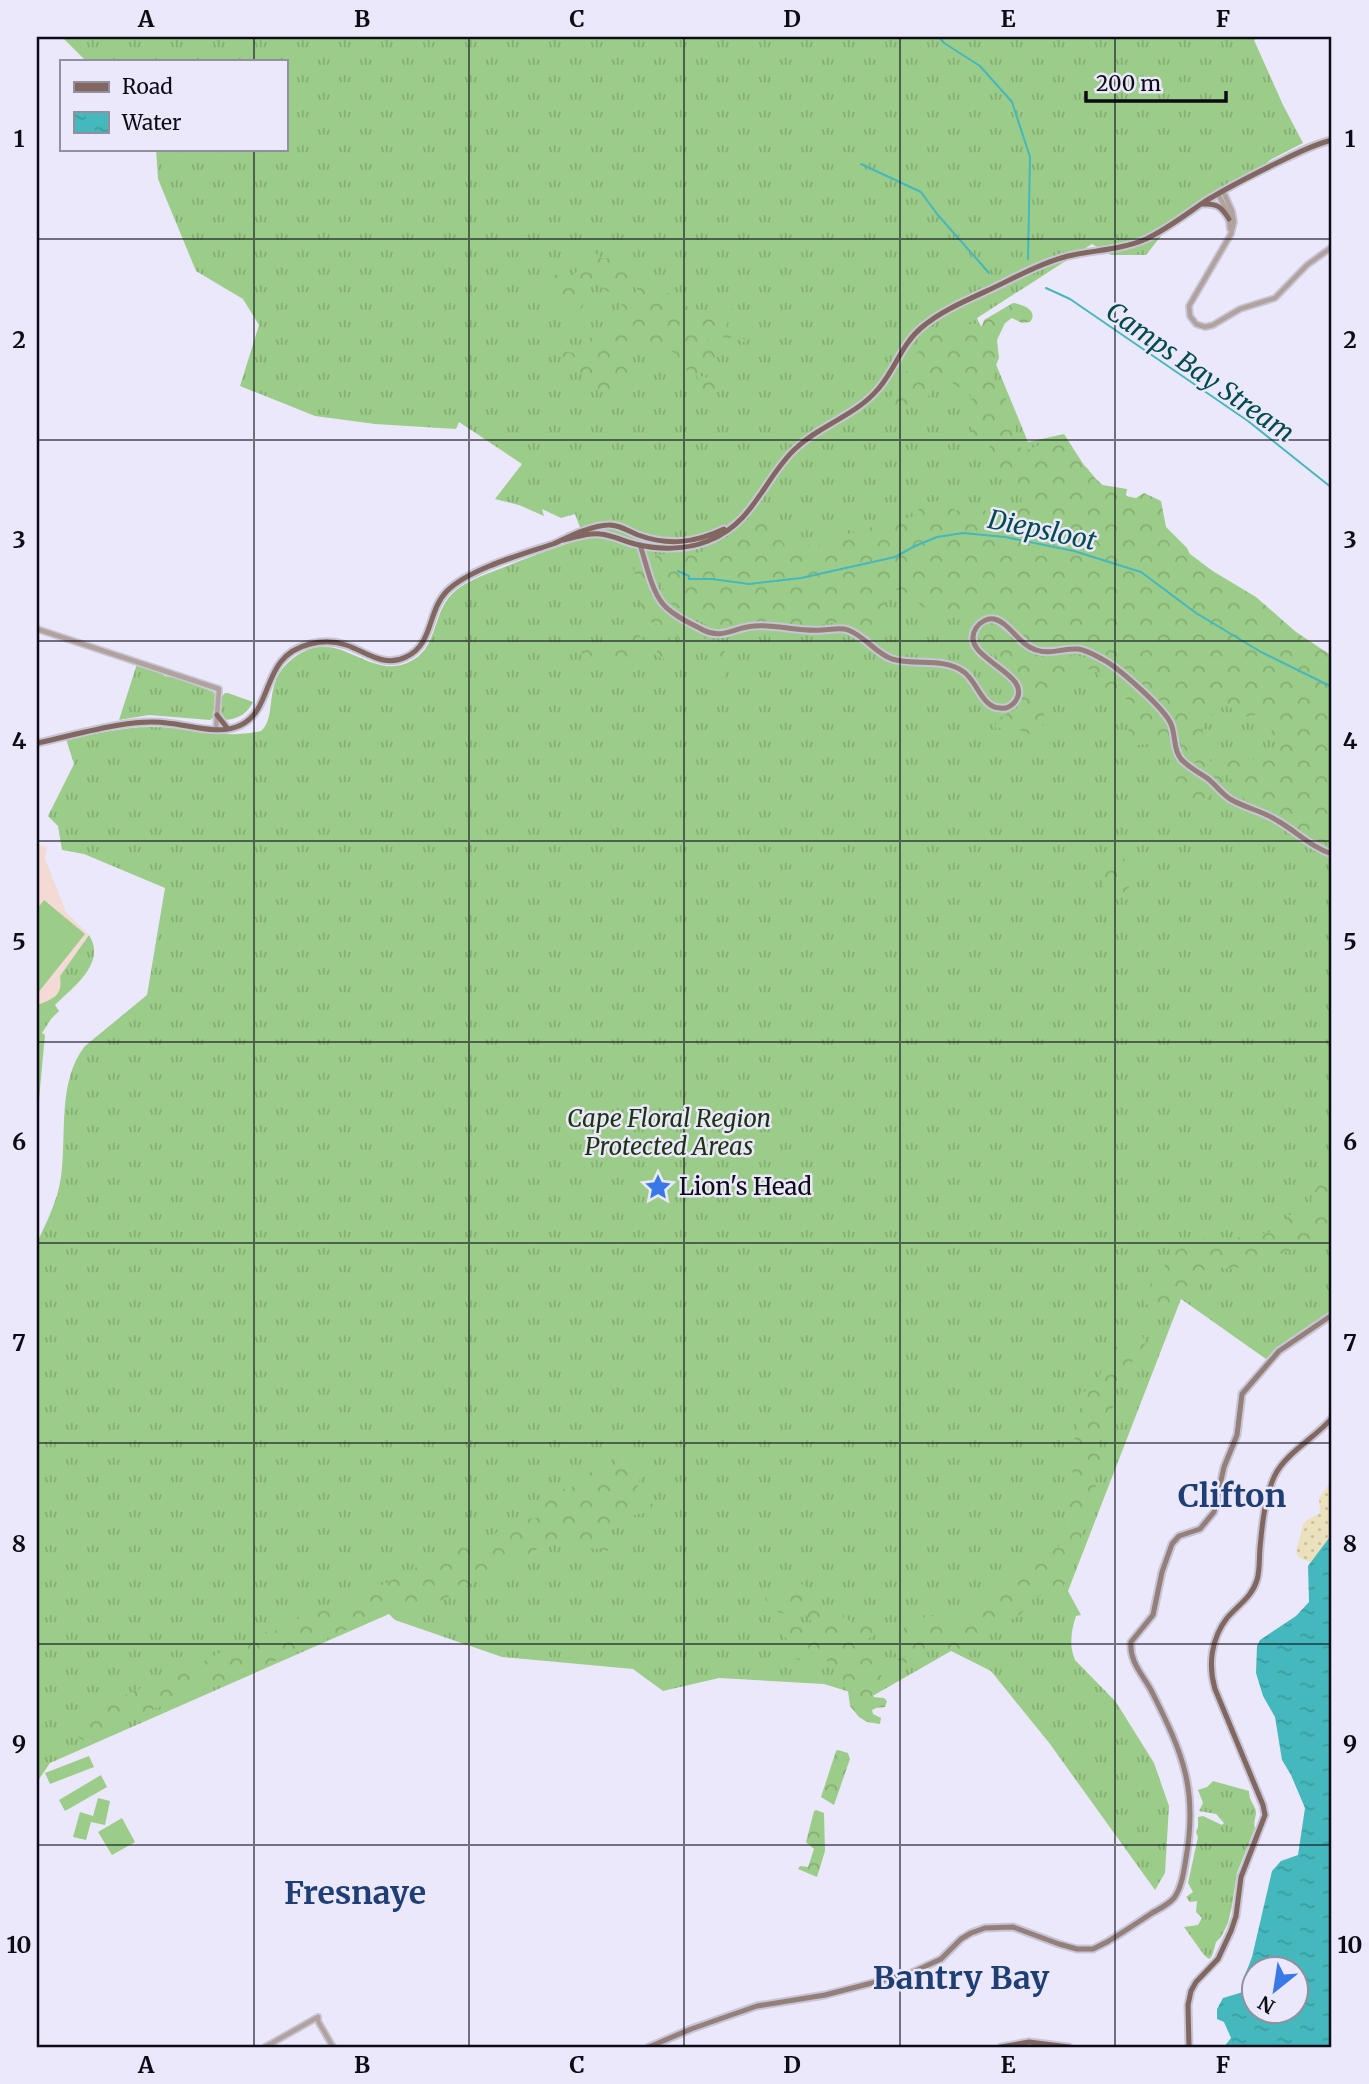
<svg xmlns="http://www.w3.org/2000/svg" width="1369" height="2084" viewBox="0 0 1369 2084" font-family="Merriweather,serif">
<defs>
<pattern id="grass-tufts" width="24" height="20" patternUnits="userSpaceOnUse" patternTransform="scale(1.75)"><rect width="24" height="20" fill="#9ccc89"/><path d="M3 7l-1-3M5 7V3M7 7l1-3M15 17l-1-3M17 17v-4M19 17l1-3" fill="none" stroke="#85ae75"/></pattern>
<pattern id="forest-crowns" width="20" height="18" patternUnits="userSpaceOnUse" patternTransform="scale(1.75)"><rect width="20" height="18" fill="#9ccc89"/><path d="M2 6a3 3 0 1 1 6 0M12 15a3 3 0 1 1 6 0" fill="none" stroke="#85ae75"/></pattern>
<pattern id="sand-dots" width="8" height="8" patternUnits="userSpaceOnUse" patternTransform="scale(1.75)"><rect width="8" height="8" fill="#ebe1bc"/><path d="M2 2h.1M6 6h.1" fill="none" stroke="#c8c0a1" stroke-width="1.8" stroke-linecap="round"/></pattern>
<pattern id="water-ripples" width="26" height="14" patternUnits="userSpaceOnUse" patternTransform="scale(1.75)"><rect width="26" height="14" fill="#44b8bd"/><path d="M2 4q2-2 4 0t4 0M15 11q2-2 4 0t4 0" fill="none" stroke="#3a9da2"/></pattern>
</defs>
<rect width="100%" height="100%" fill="#ebe8fb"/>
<path fill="#f4dad5" d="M37,844L47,847L45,859L66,912L89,935L60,976L62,986L55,998L37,1005Z"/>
<path fill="url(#grass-tufts)" d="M62,37H1258L1254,40L1283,105L1303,143L1270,160L1246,182L1196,204L1172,222L1146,255H1111L1092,244L977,318L1028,442L1064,434L1096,484L1127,489L1126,495L1158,530L1314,647L1332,658V1310L1276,1348L1266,1359L1181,1299L1068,1591L1081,1615L1076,1616C1071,1631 1069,1646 1075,1660L1116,1702L1154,1763L1169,1806L1165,1873L1155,1890L1050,1744L991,1671L951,1651L869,1698L824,1684L719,1678L663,1691L633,1669L502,1657L395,1620L389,1614L50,1763L37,1782V1243C46,1223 58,1200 61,1177C67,1135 57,1081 85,1046L147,995L165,888L84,854L62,850L58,826L48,816L74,764L66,739C93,735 127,726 153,727C190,727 224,740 261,731C278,717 262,683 291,660C337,622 365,680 407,663C439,650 431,615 452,594C463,583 479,577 494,571C524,559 553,548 584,538L575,514L561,518L542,509L544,516L519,505L495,499L522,464L459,422L456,429L375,424L315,416L240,386L259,325L243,299L196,271L158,179L156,149H285V61H82L84,59Z
M137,664L163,672L164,676L173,677L214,692L215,695L213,718L210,720L149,715L119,720Z
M225,693H228L253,702C247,714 238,719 225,720L222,718L220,706L222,696Z
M89,935C107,963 73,987 55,1005L59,1011L51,1019L42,1033L45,1035L37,1121V1005C53,999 63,996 60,976Z
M1213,1781L1249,1791C1249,1802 1255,1804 1256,1812C1256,1818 1253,1822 1255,1828L1237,1873L1232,1906L1228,1923L1221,1937L1216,1942L1212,1956L1209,1959L1204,1955L1184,1927L1198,1925L1202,1918L1196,1912L1197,1901L1190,1902L1186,1897L1193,1892L1188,1883L1198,1837L1196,1832L1198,1827V1817L1203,1816L1222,1825L1224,1823L1216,1814L1199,1811L1203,1803L1198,1790L1207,1787Z"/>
<path fill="url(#forest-crowns)" d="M586,250L593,251L601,258L612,259L633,267L688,307L700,312L702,317L708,314L713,317L731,309L736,312V315L728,321L726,327L745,340L744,342L732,337L723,340L724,333H717L716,327L702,330L720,365L713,369H705L701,373V376L715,380L719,384L708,400L706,401L704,396L693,389L698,379L697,376C690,372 684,368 676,366L675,354L668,348L661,350L652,346L633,350L630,356L625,384L609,396C590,387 582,369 564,360L562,354L564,351L573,353L583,360L591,355L595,349L589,340L593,334L596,335L598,344L606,346C612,336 609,335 611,325C612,323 614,322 614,320C620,304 623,301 638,292L636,287L624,278H621L609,292L596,284L586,290C585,294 585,298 584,303C581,313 569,321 559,321L556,316L564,304V300L560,297L546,300L540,293L539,291L554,275C558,275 562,276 566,276C581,277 581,259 586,250Z
M1013,303C1023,304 1039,311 1030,322L1022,323L1012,318L1005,323L997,340L999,358L993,372L994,384L1006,395V405L1014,412L1013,420L1020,448L1027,450L1048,442L1057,441L1087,468L1095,478L1108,490L1115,494L1136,498L1144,493L1161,501L1166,527L1187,548L1193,561L1206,567L1256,597L1296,632L1332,656V849L1315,841L1278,815L1246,801L1235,787L1224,765L1226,762L1242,756L1252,760L1269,759L1279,763L1281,761L1280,751L1273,736L1268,717L1260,714L1237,718L1231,707L1223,706L1210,717L1202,728L1208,758L1217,768L1224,782L1223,785C1216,780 1211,772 1204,767C1197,761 1191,765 1184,752C1179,744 1180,735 1177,726C1174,717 1165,708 1158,701C1139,679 1106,648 1077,643C1064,641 1052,648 1040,645C1021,641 1015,618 998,613C991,611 984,616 977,616C970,616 968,612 962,611C952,609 940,612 930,610C915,608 906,578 885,596V603L889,625L882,634L873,636L842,622L810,625L751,622L722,630H717L696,619L687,610L675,607L668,601L654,564L655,556L666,554L679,556L701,552L748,530L758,519L762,520L785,545H789L795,540L813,547L832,542L838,530L850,534L872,527H894L902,519L916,516L921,504L941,500L956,511L971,505L1001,517L1012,515L1021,502L1022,496L1009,481L1004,470L987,458V454L990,447L987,442L972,433V424L976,414L970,394L946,379L936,386L921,406H912L894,412L890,408L887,401C893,393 899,386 903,378C912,361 919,344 936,333C944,329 950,332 958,330C963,328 968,325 973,323L982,326L984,320Z
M638,556H640L651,587L653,605L693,631V636L696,643L687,644V649L683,647L676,635L640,616V590L634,569Z
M629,629L634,631L638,637L664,641L670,637L675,643L678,649L672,650L666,660L657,656V649L650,647L647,654L639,664L630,663L613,669L611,668L609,662L603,664L576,650L577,646L599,653L603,646L613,647L618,636H625Z
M995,629C1010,636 1021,649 1037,655C1051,661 1066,652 1080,656C1104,664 1158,704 1168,728C1171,736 1172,746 1171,755L1167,758C1160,755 1159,750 1152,746C1144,741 1131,748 1121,747V740C1129,731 1137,716 1135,704C1126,697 1117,697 1108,692C1094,685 1109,663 1081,671L1073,665L1069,667C1069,685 1053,688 1041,697L1045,711L1042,724L1049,734L1047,741L1009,726L996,729L995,725L1000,718L1017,708L1023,686C1015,670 997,665 993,648L980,642L979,637L982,632Z
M705,635C718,639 727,645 725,660L731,668L720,681V693L721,695H726L738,703L729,702L723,704L718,698L704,688L708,683L705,678L714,676C719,664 715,646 704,639Z
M1174,761H1177C1191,776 1212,783 1224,801L1212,791L1210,796L1206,798L1213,804V806L1201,804L1186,796L1183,790L1169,774L1174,767Z
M1116,854L1128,861L1134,879L1133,883L1129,884V890C1120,895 1113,892 1104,888L1101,874L1098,869L1107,858Z
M1332,1167V1219L1310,1244L1300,1249L1290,1250L1278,1255L1268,1261C1256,1259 1248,1266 1236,1268C1227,1270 1218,1265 1208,1268C1191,1274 1188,1294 1172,1302C1165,1305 1151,1304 1144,1305L1143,1299L1145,1292L1181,1244L1207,1238L1224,1240L1270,1232L1279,1227L1284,1220L1289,1215L1311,1214L1315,1209L1311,1201L1312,1195Z
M1135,1334L1142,1336L1146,1343C1140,1353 1126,1358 1135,1372L1134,1375L1120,1378L1113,1386V1413L1102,1432L1098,1448L1103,1457L1095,1471L1096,1493L1076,1552L1070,1557L1068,1564L1062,1568L1060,1572L1064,1585L1062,1596L1059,1597C1049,1587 1039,1598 1027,1601L1024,1611L1017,1617L1000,1624L987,1637L979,1642L953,1651L935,1648L904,1664H900L891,1643C894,1635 902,1634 908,1622L916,1621L924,1615L963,1620C972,1608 989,1586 1004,1583L1008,1574C1022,1570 1034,1556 1044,1545L1058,1547L1062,1543L1063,1538L1058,1532L1057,1527L1067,1520L1069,1514L1064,1504L1073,1497L1075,1492L1072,1474L1074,1466L1072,1456L1080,1407V1393L1096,1387L1102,1369L1113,1361L1115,1348Z
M618,1457L641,1466C644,1477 627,1500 646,1503C650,1504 654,1504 658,1505L661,1509C655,1514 652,1512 644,1513C626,1517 612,1515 606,1536L611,1546L608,1551L585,1547L586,1539L578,1541L570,1538L555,1540L537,1549L527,1558L514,1560L444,1599L420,1607L387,1612L217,1686L190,1689L178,1696L171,1704L158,1707L130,1720L106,1727L92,1741C80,1742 72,1734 70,1722L74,1717L90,1712L138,1689L156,1684L161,1678L166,1675C179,1670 205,1663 215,1655L263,1632L283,1630L310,1610L337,1605L371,1591L417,1567H424L431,1564L433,1558L438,1554L469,1543L485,1544L497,1532L505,1534L514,1529L524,1528L527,1526L526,1519L539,1518L541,1514L539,1505L557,1488L570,1490L574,1483L582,1481L592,1471L611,1472Z
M797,1583L804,1585L816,1593L815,1605L824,1612L828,1619H832L834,1608L838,1606L843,1609L844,1617L855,1625L872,1620L880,1623L882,1628C877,1637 864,1637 861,1647L881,1674L884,1683L882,1687L872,1694L874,1697L884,1698L887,1701L885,1707L876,1708L872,1710L873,1714L881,1718L880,1724L867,1722L859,1717L850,1706L848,1691L820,1650H813L811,1659L808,1661L798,1660L794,1656L793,1646L780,1631L779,1627L785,1624L804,1629L811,1626V1620L805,1613C790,1616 770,1615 765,1598L770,1591L783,1590Z
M838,1750L848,1753L850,1759L834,1805L821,1797L836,1751Z
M816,1810L824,1813L825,1851L817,1877L798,1869L800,1866L808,1867L814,1849L806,1842L814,1811Z"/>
<path fill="url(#sand-dots)" d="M1332,1480V1534L1311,1562C1293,1557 1295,1553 1300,1538C1302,1532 1301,1525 1306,1521C1310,1517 1316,1517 1320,1512L1319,1498Z"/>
<path fill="#9ccc89" d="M44,900L85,934L37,994V909Z
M89,1756L94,1767L50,1784L45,1773Z
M101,1775L107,1787L65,1811L59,1800Z
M98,1798L110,1801L105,1825L91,1822L86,1840L73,1837L80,1812L93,1816Z
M122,1818L135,1842L112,1855L98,1832Z"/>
<path fill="url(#water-ripples)" d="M1332,1534V2047H1224L1231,2038L1224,2022L1217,2019V2009L1223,1998L1243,1992L1253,1987L1254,2010H1296V1968H1254L1253,1980L1245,1975L1252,1957L1272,1871L1281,1861L1298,1855L1305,1808L1291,1775L1282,1760L1275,1717L1263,1696L1256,1673L1257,1646L1260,1640L1296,1616L1309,1602L1308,1566Z"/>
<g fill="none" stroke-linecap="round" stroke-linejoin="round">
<path stroke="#44b8bd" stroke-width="2" d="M939,37L944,43L980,66L1012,102L1030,157L1028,259
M861,164L921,192L937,214L989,273
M1046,288L1070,299L1248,421L1332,488
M678,571L689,576V579H712L749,584L801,578L895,557L915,546L937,537L963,533L1005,537L1074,551L1141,572L1196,613L1261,652L1332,687"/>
<defs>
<path id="tertiary" d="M1223,191L1232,211L1234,222L1231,234L1189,306L1190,316L1196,324L1205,327L1213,325L1240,309L1275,298L1307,265L1332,247
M1218,194L1228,213L1230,229
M37,629L219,689L216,729
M265,2047L318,2017V2021L333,2047"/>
<path id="secondary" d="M640,545C646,562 651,590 663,604C672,615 690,623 703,630C722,640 735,627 754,626C776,624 799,632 822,630C831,630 840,627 848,630C865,636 875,653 892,659C915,666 944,657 964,672C977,681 982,708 1000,708C1005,709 1010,707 1014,703C1039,673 956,659 976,628C980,622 987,618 994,619C1009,622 1019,645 1036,650C1051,655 1063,648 1078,649C1086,650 1095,655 1102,659C1118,667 1165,709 1171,724C1176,736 1173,749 1181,759C1188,767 1198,772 1207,778C1215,784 1221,793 1230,799C1245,808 1263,811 1278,821C1297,832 1311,847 1332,854
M649,2047L691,2029L757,2006L825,1995L911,1973L941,1959L961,1939L971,1933L985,1928L1013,1927L1059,1944L1077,1949H1093L1107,1942C1122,1933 1137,1923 1152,1913C1159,1909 1168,1905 1174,1898C1182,1887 1184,1870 1186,1858C1198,1790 1183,1754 1153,1694C1145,1677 1129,1663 1131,1642L1153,1615L1162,1572L1172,1544L1179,1536L1200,1529L1214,1512L1224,1467L1237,1435L1242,1394L1279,1351L1332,1315"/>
<path id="primary" d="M1204,204C1218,203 1222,208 1229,219
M563,540C575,538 588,532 600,534C612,535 623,541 635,544C658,550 686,550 708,541C754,523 763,480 794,450C819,425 856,416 879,388C895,369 902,344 921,328C941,311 967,300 991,289C1016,277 1041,263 1068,256C1094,250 1121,250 1146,239C1167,229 1185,215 1204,202C1230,186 1256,173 1283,160C1299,152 1315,144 1332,140
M217,715L228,729
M37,743C76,735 128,718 167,723C190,725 219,736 241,725C275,708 260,656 310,644C322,641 334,641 346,645C367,652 384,668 406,657C434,644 427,611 447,591C469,569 523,554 553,544C561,541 569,536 577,533C586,530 598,525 608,525C618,524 628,531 638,535C668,546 695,543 724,529
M1001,2047L1029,2042L1069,2047
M1189,2047L1188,2005L1191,1991L1196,1982L1218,1959L1231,1931L1236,1916L1241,1877L1265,1815L1263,1805L1215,1689C1208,1665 1211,1639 1227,1618C1238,1605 1252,1597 1257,1580C1260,1570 1259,1559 1260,1548C1262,1525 1265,1496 1275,1475C1286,1453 1316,1437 1332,1418"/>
</defs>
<use href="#tertiary" stroke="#c7c5d6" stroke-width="8"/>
<use href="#secondary" stroke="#c7c5d6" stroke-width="9"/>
<use href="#primary" stroke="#c7c5d6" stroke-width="9"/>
<use href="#tertiary" stroke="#b2a29e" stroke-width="4.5"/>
<use href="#secondary" stroke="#957f7a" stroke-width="5"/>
<use href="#primary" stroke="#816760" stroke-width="5"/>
</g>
<path fill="none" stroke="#0d0b15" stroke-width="2" stroke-opacity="0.55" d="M254,37V61M469,37V2047M684,37V2047M900,37V2047M1115,37V2047M254,149V2047M37,239H1332M37,440H1332M37,641H1332M37,841H1332M37,1042H1332M37,1243H1332M37,1443H1332M37,1644H1332M37,1845H1332"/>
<defs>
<symbol id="sight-bare" viewBox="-9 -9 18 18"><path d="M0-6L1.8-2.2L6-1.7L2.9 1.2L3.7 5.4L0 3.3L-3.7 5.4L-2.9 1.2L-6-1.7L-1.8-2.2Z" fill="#3879e7" stroke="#ebe8fb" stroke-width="2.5" paint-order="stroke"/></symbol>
</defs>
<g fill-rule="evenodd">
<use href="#sight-bare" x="639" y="1168" width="38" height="38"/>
</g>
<g text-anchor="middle" stroke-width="5" stroke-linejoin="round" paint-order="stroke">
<g font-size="24" font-style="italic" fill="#1c3311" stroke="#ebe8fb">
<text x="669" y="1127">Cape Floral Region<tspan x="669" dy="28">Protected Areas</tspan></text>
</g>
<g font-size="24" fill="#0d0b15" stroke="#ebe8fb" text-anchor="start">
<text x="679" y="1195">Lion's Head</text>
</g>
<g font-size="26" font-style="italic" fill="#014b4e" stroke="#ebe8fb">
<text transform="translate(1200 372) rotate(35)" y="9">Camps Bay Stream</text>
<text transform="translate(1042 530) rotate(12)" y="9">Diepsloot</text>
</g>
<g font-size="32" font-weight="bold" fill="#1e3e74" stroke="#ebe8fb">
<text x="1232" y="1507">Clifton</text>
<text x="355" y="1904">Fresnaye</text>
<text x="961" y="1989">Bantry Bay</text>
</g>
</g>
<rect width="1369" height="2084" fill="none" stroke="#ebe8fb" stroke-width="77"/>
<rect x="60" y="60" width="228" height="91" fill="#ebe8fb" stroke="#92909f" stroke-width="2"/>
<rect x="74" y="82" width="35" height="10" fill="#816760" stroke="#92909f" stroke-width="2"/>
<text x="122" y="94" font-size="21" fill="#0d0b15">Road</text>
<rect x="74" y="112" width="35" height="21" fill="url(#water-ripples)" stroke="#92909f" stroke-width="2"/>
<text x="122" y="130" font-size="21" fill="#0d0b15">Water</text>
<g transform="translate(1275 1990) rotate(210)"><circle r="33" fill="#ebe8fb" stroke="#92909f" stroke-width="2"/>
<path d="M0-5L12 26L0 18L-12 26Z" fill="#3879e7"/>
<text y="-10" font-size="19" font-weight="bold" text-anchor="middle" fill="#0d0b15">N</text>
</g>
<path d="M1086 91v10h140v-10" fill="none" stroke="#0d0b15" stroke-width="3.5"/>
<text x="1096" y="91" font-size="21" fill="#0d0b15" stroke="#ebe8fb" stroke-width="5" paint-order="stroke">200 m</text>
<rect x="38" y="38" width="1292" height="2008" fill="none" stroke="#0d0b15" stroke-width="2.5"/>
<g font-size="23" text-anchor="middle" font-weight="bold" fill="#0d0b15">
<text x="146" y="27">A</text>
<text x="362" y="27">B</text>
<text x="577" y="27">C</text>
<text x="792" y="27">D</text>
<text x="1008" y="27">E</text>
<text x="1223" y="27">F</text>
<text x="19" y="147">1</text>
<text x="1350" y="147">1</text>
<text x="19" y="348">2</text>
<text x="1350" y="348">2</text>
<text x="19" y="548">3</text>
<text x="1350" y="548">3</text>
<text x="19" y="749">4</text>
<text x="1350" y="749">4</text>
<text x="19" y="950">5</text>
<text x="1350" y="950">5</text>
<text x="19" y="1150">6</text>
<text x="1350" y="1150">6</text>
<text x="19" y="1351">7</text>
<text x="1350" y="1351">7</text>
<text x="19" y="1552">8</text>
<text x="1350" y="1552">8</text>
<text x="19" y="1752">9</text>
<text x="1350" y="1752">9</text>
<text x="19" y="1953">10</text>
<text x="1350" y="1953">10</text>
<text x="146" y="2073">A</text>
<text x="362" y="2073">B</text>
<text x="577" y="2073">C</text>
<text x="792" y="2073">D</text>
<text x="1008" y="2073">E</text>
<text x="1223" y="2073">F</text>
</g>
</svg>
